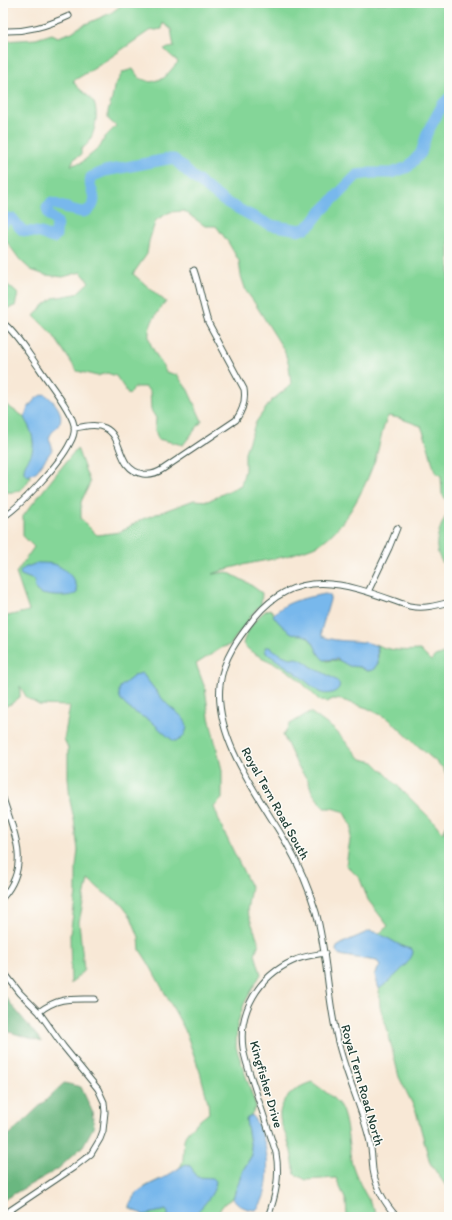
<svg xmlns="http://www.w3.org/2000/svg" width="452" height="1220" viewBox="0 0 452 1220" font-family="Itim,sans-serif">
<rect width="100%" height="100%" fill="#fdfcf7"/>
<filter id="ink" filterUnits="userSpaceOnUse"><feTurbulence type="fractalNoise" baseFrequency=".025" numOctaves="2"/><feDisplacementMap in="SourceGraphic" scale="8" xChannelSelector="R" yChannelSelector="G"/><feConvolveMatrix kernelMatrix="1 2 1 2 8 2 1 2 1" color-interpolation-filters="sRGB"/></filter>
<filter id="wash" filterUnits="userSpaceOnUse"><feTurbulence type="fractalNoise" baseFrequency=".012" numOctaves="4" result="noise"/><feDisplacementMap in="SourceGraphic" scale="16" xChannelSelector="R" yChannelSelector="G"/><feGaussianBlur stdDeviation="0.9" result="paint"/><feColorMatrix in="noise" values="0 0 0 0 0 0 0 0 0 0 0 0 0 0 0 0 0 1.4 0 .05"/><feComposite in="paint" operator="in"/></filter>
<g filter="url(#wash)">
<rect width="100%" height="100%" fill="#f8e8d6"/>
<path fill="#84d698" stroke="#528a66" fill-rule="evenodd" d="M124,3H449V504L442,494L441,476L435,472L426,439L421,426L399,418L388,416C382,429 380,443 376,457C366,486 347,525 321,543C314,548 295,553 287,556C262,562 237,564 213,574L227,572L248,583L262,593L261,605L256,609L230,645L223,647L196,664L205,688L209,717L222,770V799L214,807L223,830L251,887L247,911L259,943L255,954L261,974L254,986L244,1004L237,1025L236,1047L256,1106L251,1115L248,1117L246,1120L252,1155L243,1170L233,1198L225,1203L214,1217H143L144,1215L130,1208C131,1184 166,1182 180,1167C186,1161 181,1143 186,1134C188,1129 204,1117 209,1113L208,1102L200,1072L185,1030L149,964L140,950L139,937L131,917L121,904L103,892L88,879L79,922L84,970L71,984L70,934L76,894V867L78,850L74,819L70,801L68,777V748L64,739L70,706L39,705L27,698L20,686V697L11,704L3,707V617L29,611L16,573L34,547L23,536V516L77,448L90,483L81,502V519L97,535L120,532L140,520L194,500L208,501L241,485L245,470V452L256,422L271,401L291,385L289,365L284,350L254,302L246,291L241,276L239,261L228,242L216,226H205L184,211L170,212L156,220L149,241L147,254L133,274L166,302C155,315 143,330 152,347C156,356 162,363 166,372L177,375L188,390L202,421L183,445L158,439L155,430L156,418L151,410L150,391L145,387H135L129,395L116,376L107,373L97,376L77,371L53,335L34,316L42,307L53,298L76,294L89,282L81,272L63,277L45,275L31,270L20,260L7,242L3,240V41L36,39L52,34L58,37L72,32L81,26L111,13ZM163,23L171,29L174,47L164,49L178,62L164,78L151,82L139,78L133,69L123,72L114,87L112,99L108,111V119L116,126L105,137L100,147L81,163L71,165L74,159L81,155V149C84,147 87,145 88,143C95,133 99,114 94,103C91,96 79,91 73,81L95,68L149,31L162,29Z
M3,284L9,286L18,294L15,306L3,310Z
M3,403L26,418L32,428L34,452L25,471L31,476C23,491 19,493 3,492Z
M449,511V569C429,553 437,530 449,511Z
M270,609L273,612L276,619L293,633L302,634L308,637L327,661C340,658 356,664 367,671L373,670L378,663V647L375,644C389,651 404,651 420,650L431,661L435,656L449,652V780L443,768L408,737L389,719L367,708L342,700L333,699L327,702L320,701C308,689 297,676 283,668C270,660 253,656 243,644C245,633 259,612 270,609Z
M310,712L335,730L361,759L374,762L433,821L443,833L449,821V1185L446,1186L430,1163L416,1111L399,1077L387,1028L380,1007L379,989L375,975L380,965L377,961L339,955L336,950L337,947L345,942L370,931L380,933L388,926L368,900L360,879L346,865L352,827L343,811L331,808H324L312,792L308,780L298,767L283,735L290,724Z
M312,1082C320,1088 335,1098 340,1106C348,1120 348,1148 352,1164C358,1183 369,1200 378,1217H347L346,1201L336,1178L306,1180L295,1174C293,1164 292,1153 289,1144C286,1134 279,1123 280,1113C282,1097 298,1086 312,1082Z"/>
<path fill="#6bb780" stroke="#457a5a" d="M3,993L6,998L42,1042L3,1030Z
M64,1083L81,1087L92,1111L94,1126L83,1146L58,1169L3,1200V1134L9,1135Z"/>
<path fill="#78b8ec" stroke="#4c7a90" d="M44,394C52,398 64,412 60,422C58,428 51,431 49,438L52,446V450L37,471L28,476L24,473C23,463 30,460 32,452C36,441 30,427 24,418C27,408 34,397 44,394Z
M37,563C43,563 48,563 54,564C65,568 79,581 77,593C71,598 39,597 36,590C34,587 35,583 34,580L21,575L20,572L24,568Z
M325,594L330,595V600L321,631L322,636C337,644 361,638 377,646L378,663L373,670L367,671L360,667L349,666L337,659L324,660C316,654 316,644 309,638C304,633 299,636 294,634C287,631 277,622 273,615C287,600 306,598 325,594Z
M265,647H269C275,650 280,655 287,657C293,659 297,657 302,660C306,662 309,665 312,667C319,671 327,674 334,679C348,686 332,698 319,692L296,673L266,653Z
M142,673C150,683 157,693 166,703C174,712 194,720 184,735C182,739 179,741 174,741C166,736 160,729 153,723C142,715 113,705 120,687L135,675Z
M370,931C386,934 396,946 412,949L413,952C412,962 388,983 379,989L375,975L380,965L377,961L339,955L336,950L337,947L345,942Z
M251,1115C269,1133 275,1191 256,1210C247,1210 238,1206 233,1198L243,1170L252,1155L246,1120L248,1117Z
M186,1164C194,1166 192,1173 197,1177L213,1178L216,1181C215,1195 201,1208 192,1217H168V1213L166,1210L144,1215L130,1208C131,1189 154,1184 168,1175C174,1172 180,1167 186,1164Z"/>
<g fill="none" stroke-linecap="round" stroke-linejoin="round">
<path stroke="#78b8ec" stroke-width="11" d="M3,223L8,218L13,219C26,237 23,229 41,233C45,235 48,237 53,238L56,235L57,222L49,215L47,208L51,203C59,205 77,212 83,212C90,211 94,205 94,199C93,189 88,188 91,177L105,171L168,159H174L192,176L224,201L248,214L270,225L300,230L306,228L312,223L318,215L357,175L371,173H392L408,167L421,153L427,133L443,104L449,98"/>
</g>
</g>
<g filter="url(#ink)">
<g fill="none" stroke-linecap="round" stroke-linejoin="round">
<defs>
<path id="minor" d="M3,31C27,32 47,26 69,16
M3,323C15,331 30,356 39,368C48,382 71,410 74,425C75,431 73,438 70,443C61,462 21,506 3,517
M74,428C84,427 95,423 105,428C124,437 116,469 143,474C150,475 157,473 163,469L236,420C243,410 246,401 244,389L208,322C202,304 200,287 194,270
M368,592L389,548L397,528
M3,747V760
M3,798C14,833 31,865 3,897
M3,971L20,993L39,1012L63,1046L98,1089L104,1102L105,1112L103,1131L100,1139L91,1154L73,1168L3,1215
M39,1012C58,997 71,999 95,999
M268,1217C276,1195 280,1176 276,1153C269,1131 261,1108 254,1086C250,1074 245,1061 243,1048C238,1011 259,976 293,961C303,956 314,955 325,953
M397,1217C385,1204 376,1188 373,1170C372,1160 372,1149 369,1138C360,1102 343,1069 336,1033C327,993 327,952 316,912C309,889 299,865 287,844C261,799 214,740 220,685C223,658 239,637 255,617C300,562 354,587 409,606C423,609 435,606 449,602"/>
</defs>
<use href="#minor" stroke="#40574c" stroke-width="7"/>
<use href="#minor" stroke="#fff" stroke-width="5"/>
</g>
</g>
<g text-anchor="middle" stroke-width="3" stroke-linejoin="round" paint-order="stroke">
<g font-size="13" fill="#1f3d34" stroke="#fdfcf7">
<text transform="translate(276 803) rotate(61)" y="5">Royal Tern Road South</text>
<text transform="translate(267 1084) rotate(74)" y="5">Kingfisher Drive</text>
<text transform="translate(363 1085) rotate(74)" y="5">Royal Tern Road North</text>
</g>
</g>
<rect width="452" height="1220" fill="none" stroke="#fdfcf7" stroke-width="16"/>
</svg>
